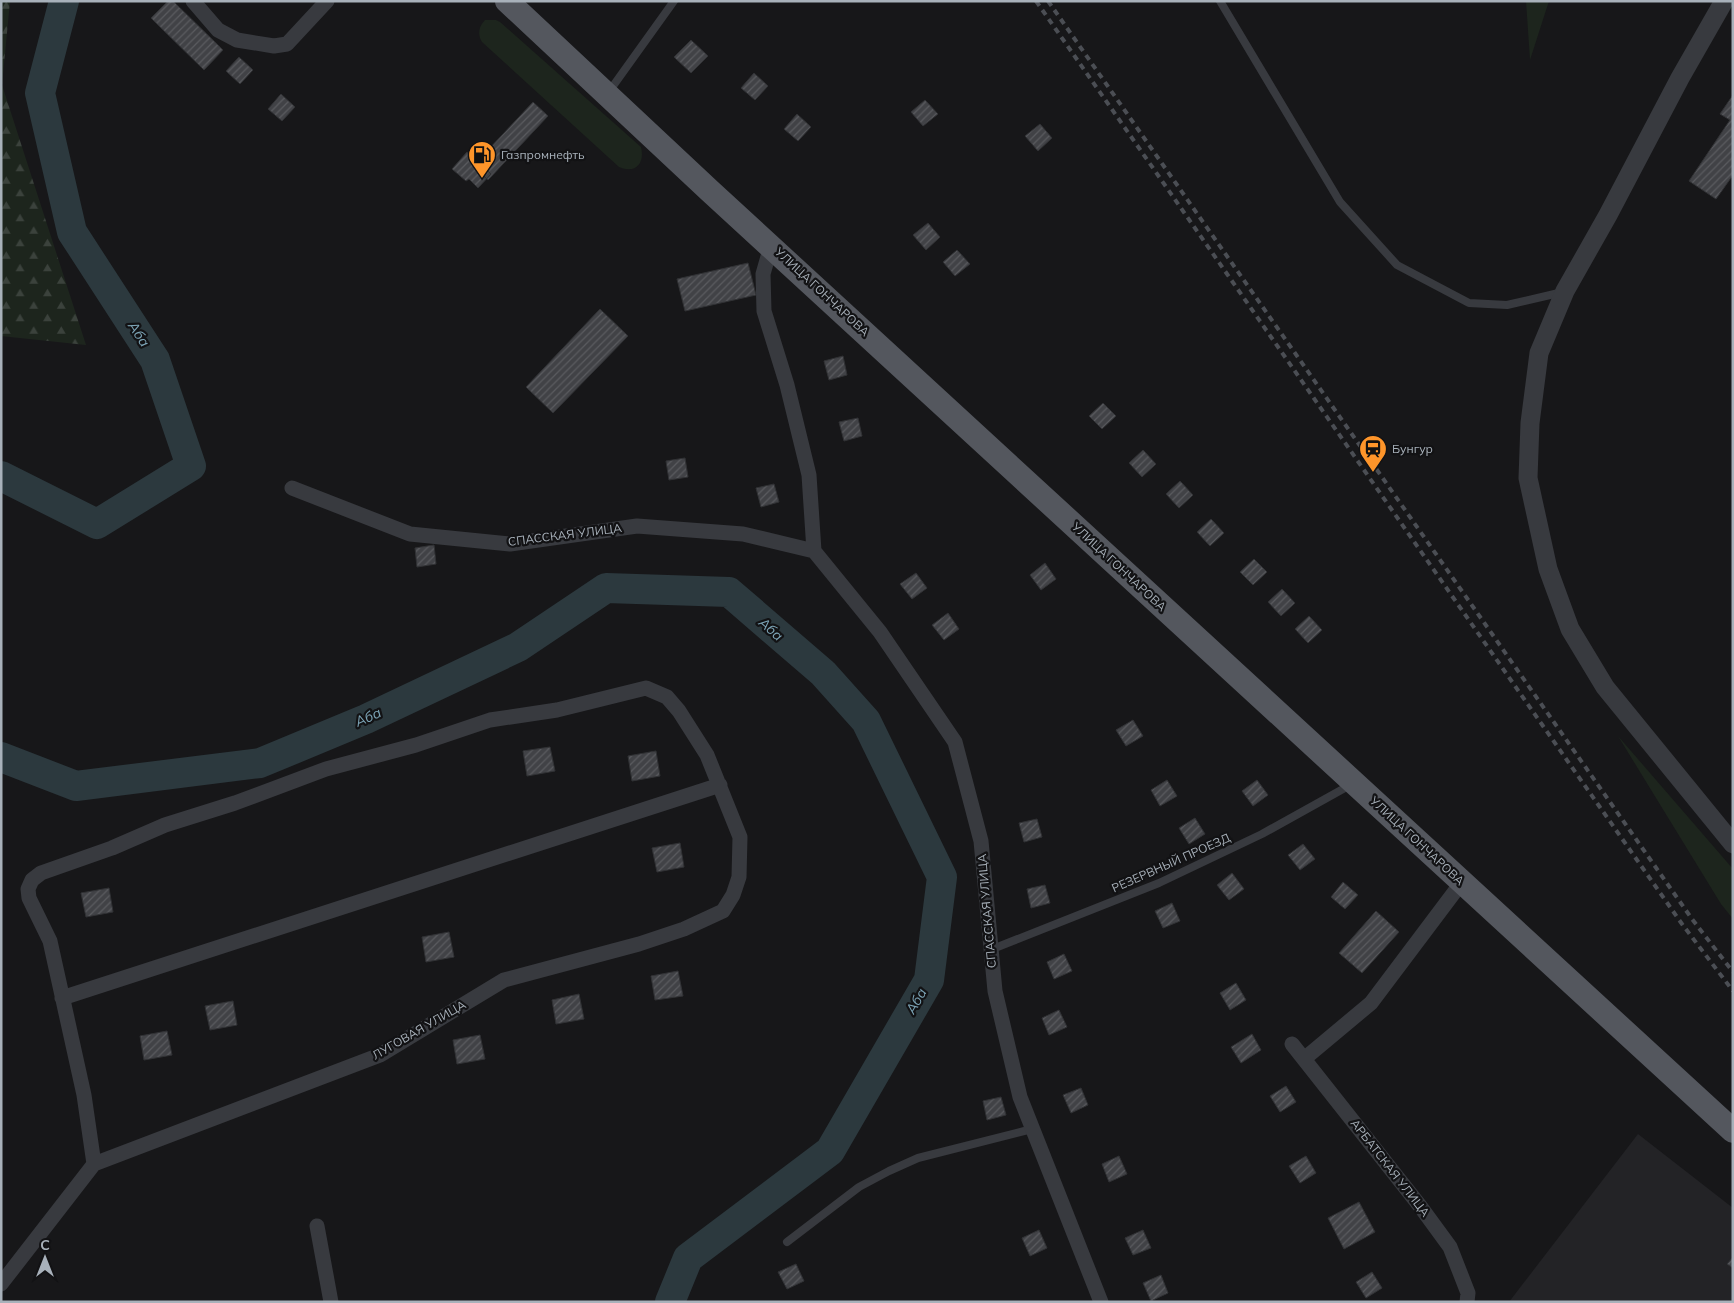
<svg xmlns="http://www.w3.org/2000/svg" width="1734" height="1303" viewBox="0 0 1734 1303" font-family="Mulish,sans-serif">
<defs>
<pattern id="forest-firs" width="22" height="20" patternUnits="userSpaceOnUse" patternTransform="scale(1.25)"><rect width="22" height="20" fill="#1d251d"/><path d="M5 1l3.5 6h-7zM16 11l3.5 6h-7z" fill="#3b423c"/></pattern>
<pattern id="building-hatch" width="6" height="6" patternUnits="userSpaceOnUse" patternTransform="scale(1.25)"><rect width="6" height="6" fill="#414246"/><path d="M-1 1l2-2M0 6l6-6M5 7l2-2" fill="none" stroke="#5a5b5f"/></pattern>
</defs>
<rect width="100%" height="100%" fill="#171719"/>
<path fill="#232326" d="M1638,1134L1733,1208V1302H1509Z"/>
<path fill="#1d251d" d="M1526,1H1549L1530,60Z
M485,20H496L500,22L641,147C645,163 636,174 619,167L482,42C477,34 479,26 485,20Z
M1618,736L1733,869V919L1721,904Z"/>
<path fill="url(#forest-firs)" d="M1,1H10L2,85L86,345L1,336Z"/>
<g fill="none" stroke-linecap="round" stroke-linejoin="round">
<path stroke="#2c393e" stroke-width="30" d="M1,476L97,524L191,466L155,360L72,232L40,93L64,1
M1,757L76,786L260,763L366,719L518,647L606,588L729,592L823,673L866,721L942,877L929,980L830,1151L688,1258L670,1302"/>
</g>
<path fill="url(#building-hatch)" stroke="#313235" d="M168,1H173L223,50L204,70L151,18Z
M691,40L708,56L691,73L674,57Z
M239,57L253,70L240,84L226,71Z
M754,73L768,86L755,100L741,88Z
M281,94L295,107L282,121L268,109Z
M1733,95V175L1716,199L1689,181L1730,120L1720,114Z
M925,100L938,114L923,126L911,112Z
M533,102L548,116L488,180L473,166Z
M797,114L811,127L798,141L784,129Z
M1040,124L1052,138L1038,151L1025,136Z
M467,152L491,174L478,188L469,179L466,181L452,169Z
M928,223L940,237L926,250L913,235Z
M957,250L970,264L955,276L943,262Z
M748,263L756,295L685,311L677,279Z
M600,309L628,336L553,413L526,387Z
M843,356L847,375L829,380L824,361Z
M1103,403L1116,416L1102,429L1089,416Z
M858,418L862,436L844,441L839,422Z
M1143,450L1156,464L1142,477L1129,463Z
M685,458L688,477L669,480L666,461Z
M1180,481L1193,495L1179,508L1166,494Z
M774,484L779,502L761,507L756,488Z
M1211,519L1224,533L1210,546L1197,532Z
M434,545L436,564L417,567L415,548Z
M1254,559L1267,572L1253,585L1240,572Z
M1045,563L1056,579L1041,590L1030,575Z
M916,573L927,588L912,599L900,584Z
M1282,589L1295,603L1281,616L1268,602Z
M948,613L959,629L944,640L932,625Z
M1309,616L1322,630L1308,643L1295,629Z
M1133,720L1143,736L1126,746L1116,730Z
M550,747L555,771L527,776L523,751Z
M656,751L660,776L632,781L628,756Z
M1167,780L1177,796L1160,806L1151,790Z
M1257,780L1268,795L1253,806L1242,791Z
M1195,818L1205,834L1189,844L1179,828Z
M1037,819L1042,837L1024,842L1019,823Z
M680,843L684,867L657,872L652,848Z
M1303,844L1315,859L1300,870L1288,855Z
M1232,873L1244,889L1229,900L1217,885Z
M1343,882L1358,895L1345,909L1331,897Z
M1045,885L1050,903L1031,908L1027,889Z
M109,888L113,912L86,917L81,893Z
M1172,903L1180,921L1163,928L1155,911Z
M1376,911L1399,932L1362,973L1339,953Z
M449,932L454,957L426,962L422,937Z
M1064,954L1072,971L1054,979L1047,962Z
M678,971L683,996L655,1000L651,976Z
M1236,983L1246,1000L1230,1010L1220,993Z
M579,994L584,1019L556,1024L552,1000Z
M233,1001L237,1025L210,1030L205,1006Z
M1059,1010L1067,1027L1049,1035L1042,1018Z
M167,1031L172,1055L144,1060L140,1036Z
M1252,1034L1261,1050L1241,1063L1231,1047Z
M480,1035L485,1059L457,1064L453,1040Z
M1286,1086L1296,1102L1280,1112L1270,1096Z
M1081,1088L1088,1105L1071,1113L1063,1095Z
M1001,1097L1006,1115L987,1120L983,1101Z
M1119,1156L1127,1174L1109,1182L1102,1164Z
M1306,1156L1316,1173L1300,1183L1289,1166Z
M1359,1202L1375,1232L1344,1249L1328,1218Z
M1039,1230L1047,1248L1030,1256L1022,1238Z
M1143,1230L1151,1248L1133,1255L1125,1238Z
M1733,1257V1268L1727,1264Z
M796,1264L804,1281L787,1289L778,1272Z
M1372,1272L1382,1288L1366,1298L1356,1282Z
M1161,1275L1168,1293L1151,1301L1143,1283Z"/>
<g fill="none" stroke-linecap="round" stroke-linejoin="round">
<path stroke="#383a3f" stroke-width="8" d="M1220,1L1340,202L1397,265L1469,303L1507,305L1563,292
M608,93L674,1
M990,950L1159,883L1262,834L1352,784
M787,1242L859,1187L889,1171L918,1158L1032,1129"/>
<path stroke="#383a3f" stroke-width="15" d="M193,1L218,30L237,40L274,46L287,44L327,1
M771,246L763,274L764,311L787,385L809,475L814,551L880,632L955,742L981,841L995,991L1020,1097L1101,1302
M292,488L410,534L510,544L637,526L743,534L814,551
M646,688L667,697L679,711L707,755L740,837L739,877L733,895L723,911L684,929L639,944L504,980L380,1055L94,1164L84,1095L50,941L29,898L28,889L32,880L41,873L112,848L165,825L235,803L326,769L416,745L490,720L557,710Z
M62,998L720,785
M1292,1044L1420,1206L1450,1247L1468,1293L1467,1302
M1304,1059L1371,1003L1462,882
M317,1226L331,1302
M1,1284L94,1164"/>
<path stroke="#383a3f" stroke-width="19" d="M1724,1L1680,78L1608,215L1565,291L1539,353L1530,423L1528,478L1548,569L1570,629L1605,687L1733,844"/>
<path stroke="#54575e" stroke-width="24" d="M507,1L710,191L1733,1131"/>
<path stroke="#4b4e54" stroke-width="4" stroke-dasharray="6 5" stroke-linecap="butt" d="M1036,1C1252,309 1466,617 1682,924L1733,991
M1048,1L1692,919L1733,972"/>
</g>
<defs>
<symbol id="fuel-pin" viewBox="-11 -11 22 30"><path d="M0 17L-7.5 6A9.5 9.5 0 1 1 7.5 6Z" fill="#fe952a" stroke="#121214"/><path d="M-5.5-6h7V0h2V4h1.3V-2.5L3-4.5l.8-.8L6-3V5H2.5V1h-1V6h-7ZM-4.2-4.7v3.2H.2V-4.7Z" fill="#111"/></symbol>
<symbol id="station-pin" viewBox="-11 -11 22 30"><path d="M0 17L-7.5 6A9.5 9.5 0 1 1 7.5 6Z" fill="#fe952a" stroke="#121214"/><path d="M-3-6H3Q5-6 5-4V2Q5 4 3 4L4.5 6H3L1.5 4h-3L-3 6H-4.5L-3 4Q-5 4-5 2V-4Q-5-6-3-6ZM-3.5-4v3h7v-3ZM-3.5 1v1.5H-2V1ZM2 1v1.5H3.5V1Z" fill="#111"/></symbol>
</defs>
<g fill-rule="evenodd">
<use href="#fuel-pin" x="466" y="139" width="32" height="43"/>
<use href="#station-pin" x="1357" y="433" width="32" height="43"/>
</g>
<g text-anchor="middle" stroke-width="4.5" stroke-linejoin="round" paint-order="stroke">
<g font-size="12" fill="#a8b1ba" stroke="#121214" text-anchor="start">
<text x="501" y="159">Газпромнефть</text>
<text x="1392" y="453">Бунгур</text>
</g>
<g font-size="12" fill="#a8b1ba" stroke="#121214">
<text transform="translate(822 292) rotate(43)" y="4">УЛИЦА ГОНЧАРОВА</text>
<text transform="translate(565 535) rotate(-7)" y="4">СПАССКАЯ УЛИЦА</text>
<text transform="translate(1119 567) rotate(43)" y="4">УЛИЦА ГОНЧАРОВА</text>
<text transform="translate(1417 841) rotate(43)" y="4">УЛИЦА ГОНЧАРОВА</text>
<text transform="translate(1171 863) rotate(-24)" y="4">РЕЗЕРВНЫЙ ПРОЕЗД</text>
<text transform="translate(987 911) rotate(-95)" y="4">СПАССКАЯ УЛИЦА</text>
<text transform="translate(419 1030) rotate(-30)" y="4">ЛУГОВАЯ УЛИЦА</text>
<text transform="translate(1390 1168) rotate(52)" y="4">АРБАТСКАЯ УЛИЦА</text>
</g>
<g font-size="14" font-style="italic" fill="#7da5b7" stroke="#121214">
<text transform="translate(139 334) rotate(57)" y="5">Аба</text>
<text transform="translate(771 629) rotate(41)" y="5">Аба</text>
<text transform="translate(368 717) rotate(-24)" y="5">Аба</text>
<text transform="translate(916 1001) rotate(-60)" y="5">Аба</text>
</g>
</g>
<rect width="1734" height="1303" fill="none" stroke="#a8b1ba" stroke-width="5"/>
<g transform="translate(45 1258)" stroke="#121214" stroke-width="4" paint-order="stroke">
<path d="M0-4L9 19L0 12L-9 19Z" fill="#a8b1ba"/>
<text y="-8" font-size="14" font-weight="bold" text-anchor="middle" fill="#a8b1ba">С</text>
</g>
</svg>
